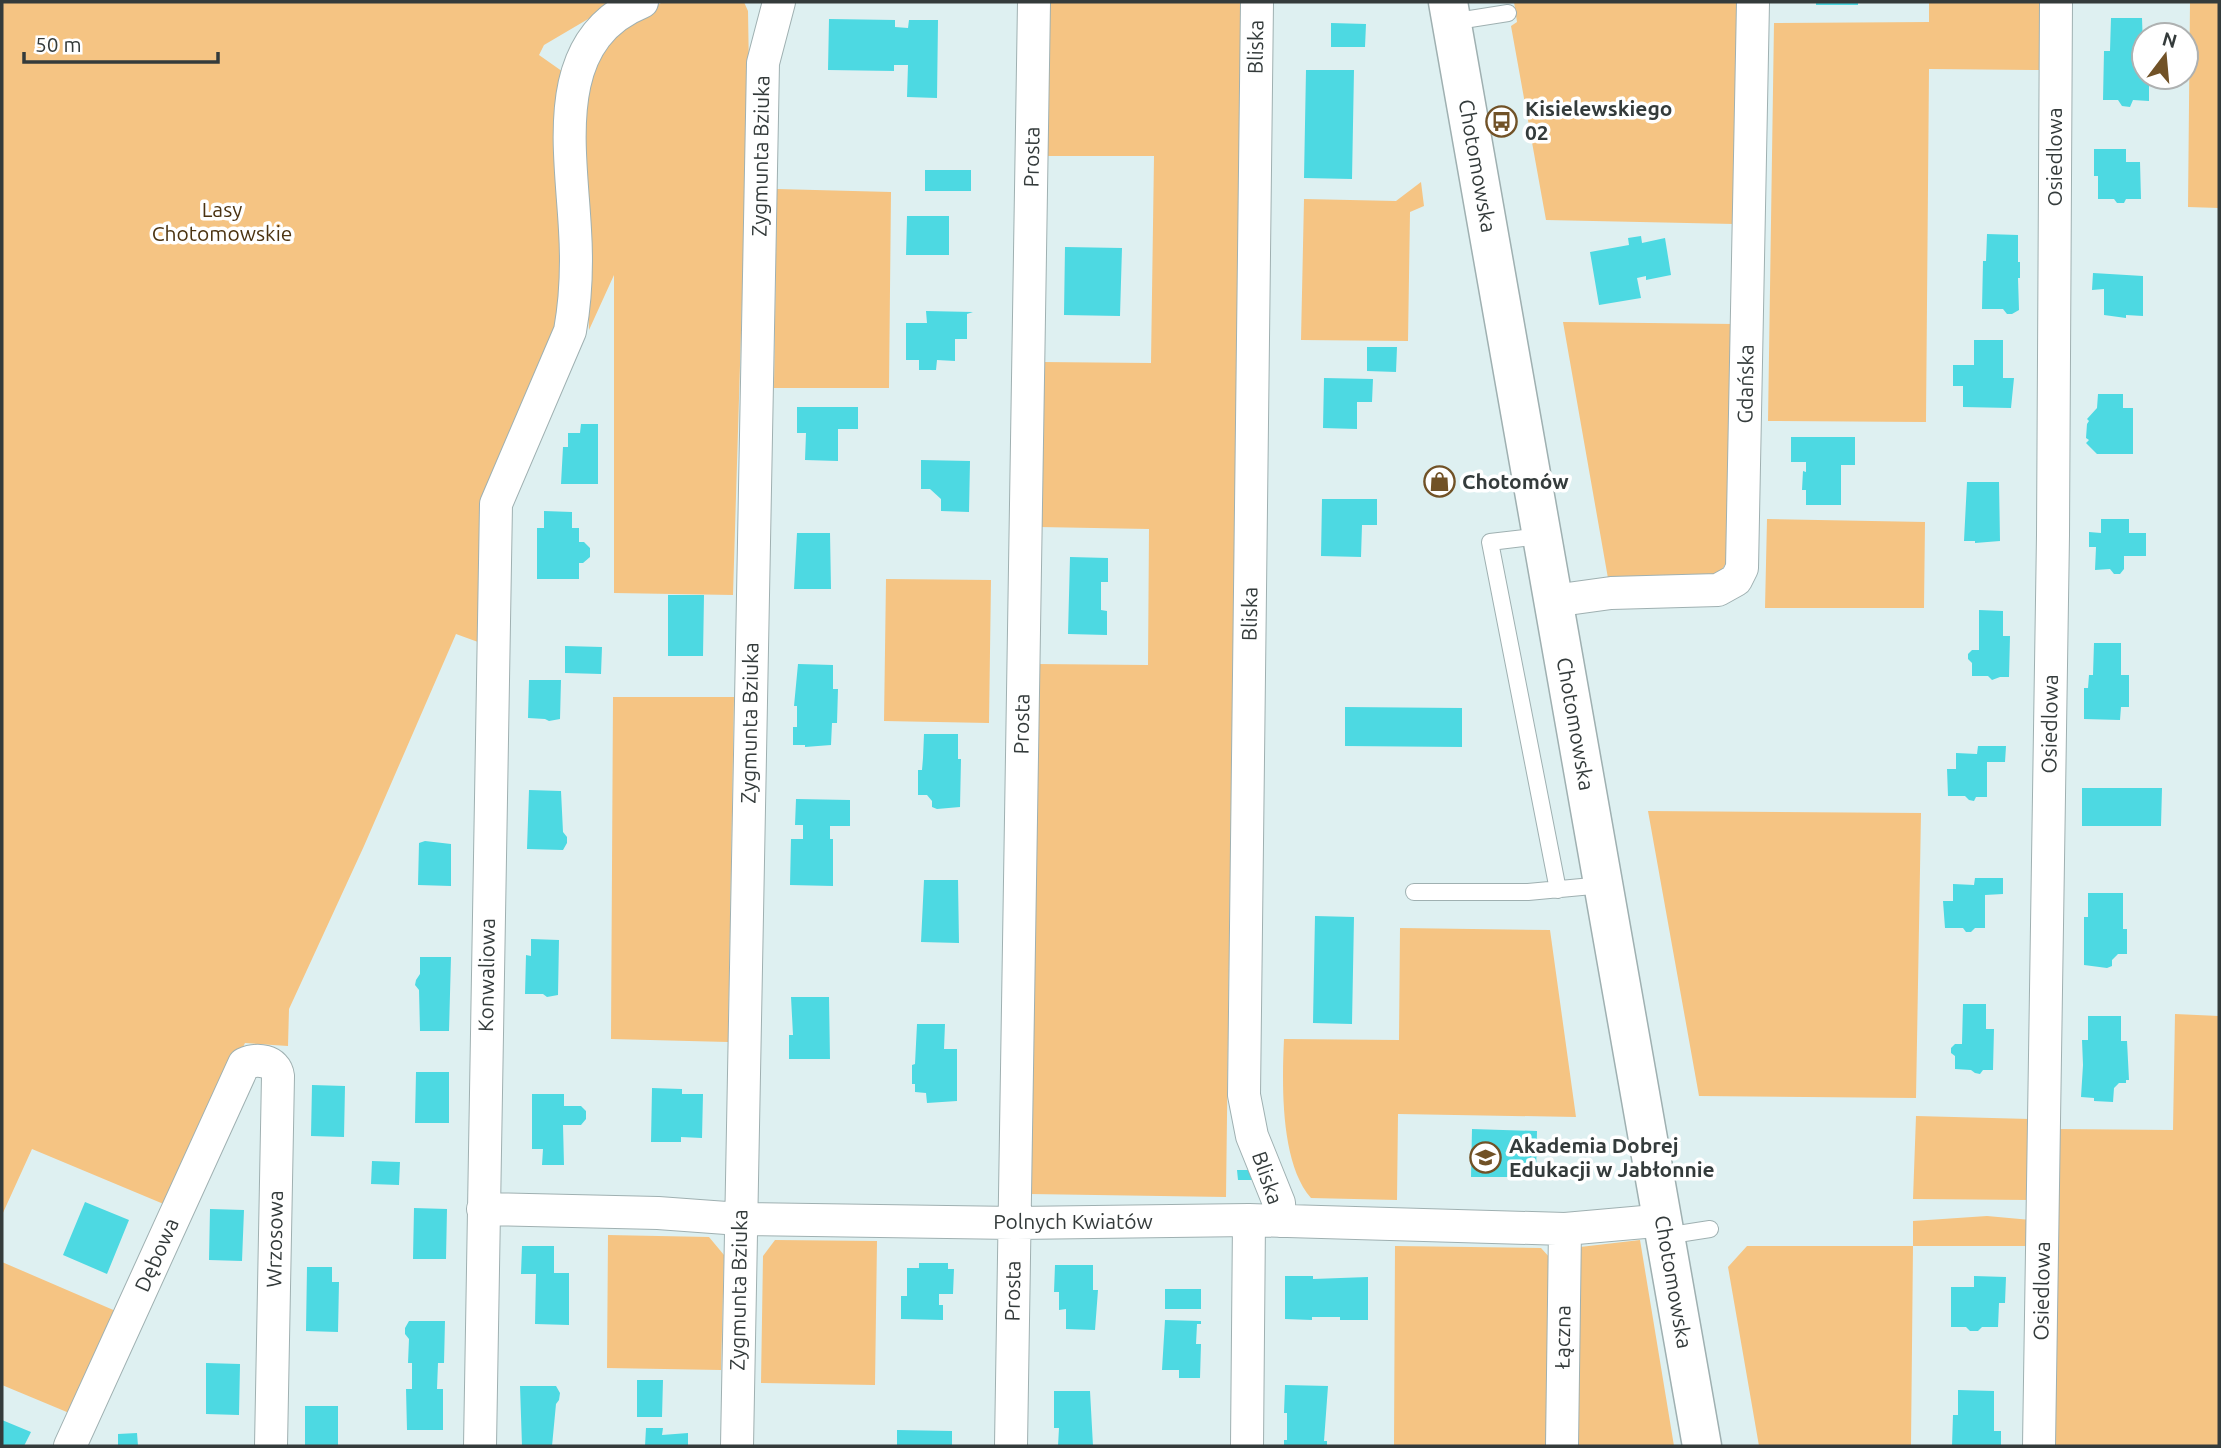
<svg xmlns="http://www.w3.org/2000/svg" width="2221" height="1448" viewBox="0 0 2221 1448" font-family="Ubuntu,sans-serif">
<rect width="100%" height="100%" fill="#def0f1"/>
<path fill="#f5c483" d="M2,2H617L544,45L539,55L566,74L562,307L491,493L478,642L456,634L364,846L289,1009L288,1046L245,1043L166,1205L32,1149L2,1215Z
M744,2L748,11L749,71L733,595L614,593V275L589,330L581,108L592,61L623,26L661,3Z
M1047,2H1241L1226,1197L1030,1194L1037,664L1148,665L1149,529L1039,527L1042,362L1151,363L1154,156H1045Z
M1514,2H1738L1734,224L1546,220L1511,26L1517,22Z
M1929,2H2047L2045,70L1929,69L1926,422L1768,421L1774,23L1929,22Z
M2190,2H2219V208L2188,207Z
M1421,182L1424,206L1410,212L1408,341L1301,340L1304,199L1396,201Z
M777,189L891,192L889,388H774Z
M1563,322L1734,324L1726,563L1720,573L1712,580L1609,584Z
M1767,519L1925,522L1924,608H1765Z
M886,579L991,580L989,723L884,721Z
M613,697H734L728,1042L611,1039Z
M1648,811L1921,813L1916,1098L1699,1096Z
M1400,928L1550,930L1576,1117L1398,1114L1397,1200L1311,1198C1280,1163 1282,1083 1284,1039L1399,1040Z
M2175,1014L2219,1016V1446H2050L2054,1129L2173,1130Z
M1916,1116L2030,1119V1200L1913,1199Z
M1987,1216L2031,1220V1246H1913L1911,1446H1759L1728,1267L1747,1246H1913V1221Z
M608,1235L709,1237L724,1255L721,1370L607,1368Z
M775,1240L877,1241L875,1385L761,1383L763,1256Z
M1640,1240L1674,1446H1577L1580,1247Z
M1395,1246L1541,1248L1551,1259L1549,1446H1394Z
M2,1262L118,1312L74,1415L2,1385Z"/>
<path fill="#4dd9e2" d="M1816,2H1858V5H1816Z
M2111,18H2142L2144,77H2149V101L2133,100L2130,107L2122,106L2118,100H2103L2104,51H2110Z
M829,19L895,20V27L908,28L909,20H938L937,98L907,97L908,65H894V71L828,70Z
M1331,23L1366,24L1365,47H1331Z
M1306,70H1354L1352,179L1304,178Z
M2094,149H2126V162H2140L2141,199H2126L2124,203H2117L2114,199H2098V176H2094Z
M925,170H971V191H925Z
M907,216H949V255H906Z
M1987,234L2018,235V262H2020V278H2018L2019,310L2012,314H2007L2003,309H1982L1983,261H1986Z
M1641,236L1642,243L1665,238L1671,275L1646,280V276L1637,278L1641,298L1599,305L1590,252L1629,245L1628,238Z
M1065,247L1122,248L1120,316L1064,315Z
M2093,273L2143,276V316L2126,315V318L2104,315V289L2092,290Z
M926,311L973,312L967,314V339H955V361L937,360L936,370H919V360H906V323H927Z
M1974,340H2003V378H2014L2011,408L1963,407V386H1953V365H1974Z
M1367,347H1397L1396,372L1367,371Z
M1324,378L1373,379L1372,402H1357V429L1323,428Z
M2098,394H2123V408H2133V454H2097L2086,443L2089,440L2086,438L2087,424L2089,421L2087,419L2097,408Z
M797,407H858V429H838V461L805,460L806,433H797Z
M581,424H598V484H561L563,447H568V433H580Z
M1791,437H1855V465H1841V505H1806V490H1802L1803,471L1806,472V462H1791Z
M921,460L970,461L969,512L941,511V499L930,489H921Z
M1967,482H1999L2000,541L1975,543V541H1964Z
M1322,499H1377V525H1362L1361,557L1321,556Z
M544,511L572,512V528H579V542H584L590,548V557L583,563H579V579H537V528H544Z
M2101,519H2129V533H2146V556H2124V569L2120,574H2114L2110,569L2095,570L2096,547H2089V532L2101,533Z
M797,533H830L831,589H794Z
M1070,557L1108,558V582H1101V610L1107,611V635L1068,634Z
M668,595H704L703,656H668Z
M1979,610L2003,611V636H2010L2009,677H2000L1992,680L1988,676H1972V663L1968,659V654L1972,650H1979Z
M2094,643H2121V675H2129V707H2121L2120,720L2084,719V688H2088L2089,675H2093Z
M565,646L602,647L601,674L565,673Z
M798,664L833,665V689H838L837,723H832L831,745L805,747V745H793V727H797V706H794Z
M529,680H561L560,719L549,721L545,719L528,718Z
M1345,707L1462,708V747L1345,746Z
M924,734H958V759H961L960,807L937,809L932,807V801L927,795H918V770H922L923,758Z
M1978,746H2006L2005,762H1987V797H1976L1974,801L1969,800L1965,796H1948L1947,769H1956V753L1977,754Z
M2082,788H2162L2161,826H2082Z
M529,790L561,791L563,832L567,837V843L563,850L527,849Z
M796,799L850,800V826H830V839H833V886L790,885L791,839H803V825H795Z
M425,841L451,844V886L418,885L419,843Z
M1975,878H2003V894L1985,895V928H1975L1971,932H1966L1963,928H1945L1943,901H1953V884L1974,885Z
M924,880H958L959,943L921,942Z
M2088,893H2123V929H2127V954H2118L2112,960V966L2107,968L2084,965V917H2088Z
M1315,916L1354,917L1352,1024L1313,1023Z
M531,939L559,940L558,995L547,997L543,994H525L526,955L531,956Z
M420,957H451L449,1031H420L419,990L415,985L416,980L420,974Z
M791,997H829L830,1059H789V1035H793Z
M1963,1004H1986V1029H1994L1993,1070H1983L1980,1074L1975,1073L1971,1070L1955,1069V1056L1951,1053V1048L1955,1044H1962Z
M2088,1016H2121V1041H2127L2129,1080H2126V1083H2119L2114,1088L2113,1102L2094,1101V1098L2081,1097L2083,1065L2082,1040H2088Z
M917,1024H945L944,1049H957V1101L927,1103L926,1093L915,1092V1084H912V1065L915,1064Z
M416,1072H449V1123H415Z
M312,1085L345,1086L344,1137L311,1136Z
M652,1088L682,1089V1094H703L702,1138L681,1137V1142H651Z
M532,1094H564V1106H581L586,1111V1119L581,1125H563L564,1165H542L543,1149H532Z
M1472,1129L1537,1131L1536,1177H1471Z
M372,1161L400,1162L399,1185L371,1184Z
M1237,1170H1253L1254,1180H1238Z
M85,1202L129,1220L107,1274L63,1255Z
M414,1208L447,1209L446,1259H413Z
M210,1209L244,1210L242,1261L209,1260Z
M522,1246H554V1273H569V1325L535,1324L536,1274H521Z
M919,1263H948V1269H954L953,1294H939V1305H943V1320L901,1319V1296H907V1268H919Z
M1055,1265H1093V1290H1098L1095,1330L1066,1329V1309L1059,1310V1292H1054Z
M307,1267H332V1282H339L338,1332L306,1331Z
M1285,1276H1313V1279L1368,1277V1320H1340V1317H1312V1320L1285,1319Z
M1974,1276L2006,1277L2005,1303H1999L1998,1327H1982L1978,1331H1970L1966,1327H1951V1287H1974Z
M1165,1289H1201V1309H1165Z
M1165,1320L1201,1321V1324H1197L1196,1344H1201L1200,1378H1179V1370H1162Z
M409,1321H445L444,1363H438L437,1389H443V1430H407L406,1389H412V1363H408L409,1339L405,1334V1328Z
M206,1363L240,1364L239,1415L206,1414Z
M637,1380H663L662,1417H637Z
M1285,1385L1328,1386L1324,1441H1327V1446H1284V1440H1287V1413H1284Z
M520,1386H556L560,1393L559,1400L556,1404L552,1446H522Z
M1958,1390L1994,1391V1431H2001V1446H1952L1953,1415H1958Z
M1054,1391H1090L1093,1446H1058L1059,1428H1054Z
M305,1406H338V1446H305Z
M2,1420L31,1432L24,1446H2Z
M646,1428H663L662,1435L688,1433V1446H645Z
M897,1430L952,1431V1446H897Z
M137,1433L138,1446H118V1434Z"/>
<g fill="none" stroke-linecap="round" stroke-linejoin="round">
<defs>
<path id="lane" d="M1451,22L1508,13
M1541,536L1490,542L1558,890
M1414,892H1528L1603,885
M1665,1236L1710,1229"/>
<path id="street" d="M1257,2L1244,1095L1252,1136L1279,1203L1280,1221
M1553,601L1611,593L1718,590L1736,580L1742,568L1753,2
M483,1209L658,1213L740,1219L1014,1223L1249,1220L1565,1229L1644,1222L1662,1218
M70,1446L244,1064C257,1058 276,1060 278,1076L271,1446
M480,1446L496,504L570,331C576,298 577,263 575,230C571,150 548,40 642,2
M737,1446L763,63L779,2
M1011,1446L1034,2
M1247,1446L1249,1220
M1562,1446L1565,1229
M2039,1446L2053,535L2056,2"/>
<path id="secondary" d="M1448,2L1702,1446"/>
</defs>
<use href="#lane" stroke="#9fb0b1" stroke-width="18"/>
<use href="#street" stroke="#9fb0b1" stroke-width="34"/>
<use href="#secondary" stroke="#9fb0b1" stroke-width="41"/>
<use href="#lane" stroke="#fff" stroke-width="16"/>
<use href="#street" stroke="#fff" stroke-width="32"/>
<use href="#secondary" stroke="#fff" stroke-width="38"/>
</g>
<defs>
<symbol id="bus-ring" viewBox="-11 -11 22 22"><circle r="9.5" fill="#fff" stroke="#715227" stroke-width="1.5"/><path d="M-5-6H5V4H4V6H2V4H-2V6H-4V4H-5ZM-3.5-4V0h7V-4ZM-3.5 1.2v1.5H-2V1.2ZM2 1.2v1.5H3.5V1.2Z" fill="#715227"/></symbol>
<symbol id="shop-ring" viewBox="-11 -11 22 22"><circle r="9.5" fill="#fff" stroke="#715227" stroke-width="1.5"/><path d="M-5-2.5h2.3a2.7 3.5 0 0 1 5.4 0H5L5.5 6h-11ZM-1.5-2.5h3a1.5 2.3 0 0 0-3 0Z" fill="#715227"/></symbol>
<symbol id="school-ring" viewBox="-11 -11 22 22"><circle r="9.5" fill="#fff" stroke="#715227" stroke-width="1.5"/><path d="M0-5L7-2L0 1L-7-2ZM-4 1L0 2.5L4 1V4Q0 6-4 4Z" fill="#715227"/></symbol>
</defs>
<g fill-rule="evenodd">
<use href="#bus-ring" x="1484" y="104" width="35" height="35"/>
<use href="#shop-ring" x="1422" y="464" width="35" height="35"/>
<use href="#school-ring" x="1468" y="1140" width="35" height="35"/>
</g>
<g text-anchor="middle" stroke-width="7" stroke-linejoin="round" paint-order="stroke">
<g font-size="21" fill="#343b3b" stroke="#fff">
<text transform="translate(1256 47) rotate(-89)" y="7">Bliska</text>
<text transform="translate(761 156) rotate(-89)" y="7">Zygmunta Bziuka</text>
<text transform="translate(1032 157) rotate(-89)" y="7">Prosta</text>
<text transform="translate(2055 157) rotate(-90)" y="7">Osiedlowa</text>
<text transform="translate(1477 166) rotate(80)" y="7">Chotomowska</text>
<text transform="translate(1746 384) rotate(-89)" y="7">Gdańska</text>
<text transform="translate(1250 614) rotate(-89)" y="7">Bliska</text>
<text transform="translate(750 723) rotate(-89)" y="7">Zygmunta Bziuka</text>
<text transform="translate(1022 724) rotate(-89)" y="7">Prosta</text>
<text transform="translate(1575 724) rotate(80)" y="7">Chotomowska</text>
<text transform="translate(2050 724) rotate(-89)" y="7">Osiedlowa</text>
<text transform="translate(487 975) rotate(-89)" y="7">Konwaliowa</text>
<text transform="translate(1267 1178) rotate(71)" y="7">Bliska</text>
<text x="1073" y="1229">Polnych Kwiatów</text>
<text transform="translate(275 1239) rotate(-89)" y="7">Wrzosowa</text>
<text transform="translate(157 1255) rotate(-66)" y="7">Dębowa</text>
<text transform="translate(1673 1282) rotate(80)" y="7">Chotomowska</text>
<text transform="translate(739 1290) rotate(-89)" y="7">Zygmunta Bziuka</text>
<text transform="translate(1013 1291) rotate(-89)" y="7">Prosta</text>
<text transform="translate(2042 1291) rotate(-89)" y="7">Osiedlowa</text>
<text transform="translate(1563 1337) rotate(-89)" y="7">Łączna</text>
</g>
<g font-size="21" font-weight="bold" fill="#343b3b" stroke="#fff" text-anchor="start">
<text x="1525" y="116">Kisielewskiego<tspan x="1525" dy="24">02</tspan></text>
<text x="1462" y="489">Chotomów</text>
<text x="1509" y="1153">Akademia Dobrej<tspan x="1509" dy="24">Edukacji w Jabłonnie</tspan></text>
</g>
<g font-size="21" fill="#4b3311" stroke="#fff">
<text x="222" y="217">Lasy<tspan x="222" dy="24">Chotomowskie</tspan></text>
</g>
</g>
<rect width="2221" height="1448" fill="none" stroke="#343b3b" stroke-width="7"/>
<g transform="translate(2165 56) rotate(16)"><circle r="33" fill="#ffffff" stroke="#aeb1b1" stroke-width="2"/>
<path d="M0-5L12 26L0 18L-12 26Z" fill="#715227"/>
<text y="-10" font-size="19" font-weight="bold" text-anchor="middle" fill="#343b3b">N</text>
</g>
<path d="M24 52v10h194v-10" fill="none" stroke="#343b3b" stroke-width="3.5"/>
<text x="35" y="52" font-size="21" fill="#343b3b" stroke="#ffffff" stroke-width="5" paint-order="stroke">50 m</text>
</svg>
